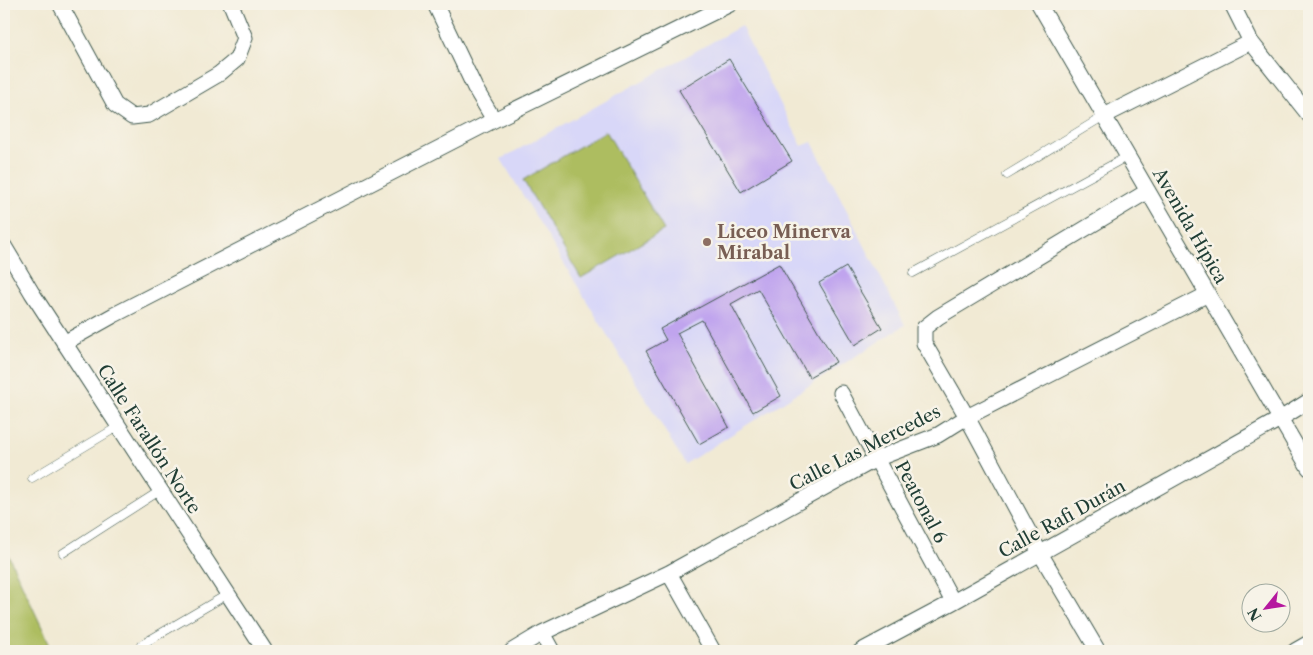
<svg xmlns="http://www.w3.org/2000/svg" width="1313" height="655" viewBox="0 0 1313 655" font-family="'Libre Caslon Text',serif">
<rect width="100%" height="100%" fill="#f7f3e8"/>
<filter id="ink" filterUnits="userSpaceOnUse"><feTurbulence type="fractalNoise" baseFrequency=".02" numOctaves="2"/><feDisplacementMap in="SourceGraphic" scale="10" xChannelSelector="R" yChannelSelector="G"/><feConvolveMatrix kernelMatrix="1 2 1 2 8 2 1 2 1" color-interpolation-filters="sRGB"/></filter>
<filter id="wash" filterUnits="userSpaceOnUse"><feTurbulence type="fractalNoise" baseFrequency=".0096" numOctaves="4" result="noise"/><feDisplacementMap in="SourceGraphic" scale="20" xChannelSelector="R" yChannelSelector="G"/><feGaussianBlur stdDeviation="1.12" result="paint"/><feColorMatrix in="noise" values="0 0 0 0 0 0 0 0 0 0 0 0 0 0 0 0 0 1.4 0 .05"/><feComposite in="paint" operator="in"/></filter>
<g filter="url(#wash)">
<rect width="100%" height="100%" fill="#f1ead4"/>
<path fill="#d8d7f8" d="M741,26L802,146L812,142L905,325L685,464L501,159Z"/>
<path fill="#adbd60" stroke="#667d4a" d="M606,131L664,230L581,278L523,180Z
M4,546L53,651H4Z"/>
<g id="blocks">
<path fill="#c0a4ee" d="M729,59L792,161L741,192L679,90Z
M779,264L836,362L809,377L758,289L731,304L781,396L753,412L702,320L677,333L729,427L699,444L646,351L666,340L660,329Z
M846,267L882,328L855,345L819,283Z"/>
</g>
</g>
<g filter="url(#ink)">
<use href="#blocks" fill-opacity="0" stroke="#3e574c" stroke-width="1"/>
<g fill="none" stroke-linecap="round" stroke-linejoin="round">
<defs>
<path id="service" d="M1007,175L1104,116
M913,273L1128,156
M32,478L119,426
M63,553L161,490
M141,645L228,594"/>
<path id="minor" d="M60,4L115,105L132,117L149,115L219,74L237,59L245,38L231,4
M435,4L475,88L494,120
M1039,4L1309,468
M1232,4L1251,42L1309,115
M1104,116L1251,42
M4,246L32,293L265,651
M64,343L114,315L494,120L730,4
M841,393L953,602
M669,573L713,651
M542,633L552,651
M512,651L542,633L669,573L876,459L938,435L967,417L1208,294
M861,651L953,602L1280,419L1309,401
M1098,651L1040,553L967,417L924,343V328L938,317L1148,191
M1295,651L1309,643"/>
</defs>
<use href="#service" stroke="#3e574c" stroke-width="9"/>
<use href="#minor" stroke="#3e574c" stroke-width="17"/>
<use href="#service" stroke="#fff" stroke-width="8"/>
<use href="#minor" stroke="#fff" stroke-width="15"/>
</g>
</g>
<circle fill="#8d6e63" stroke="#f7f3e8" stroke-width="2" cx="707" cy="242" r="5"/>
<g text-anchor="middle" stroke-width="5" stroke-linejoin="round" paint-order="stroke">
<g font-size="18" fill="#1f3d34" stroke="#f7f3e8">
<text transform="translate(1190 226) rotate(60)" y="6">Avenida Hípica</text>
<text transform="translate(149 439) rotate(57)" y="6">Calle Farallón Norte</text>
<text transform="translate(865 448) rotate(-27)" y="6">Calle Las Mercedes</text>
<text transform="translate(921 502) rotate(62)" y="6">Peatonal 6</text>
<text transform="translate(1062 519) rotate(-29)" y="6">Calle Rafi Durán</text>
</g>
<g font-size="18" font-weight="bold" fill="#785e54" stroke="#f7f3e8" text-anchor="start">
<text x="717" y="238">Liceo Minerva<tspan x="717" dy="21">Mirabal</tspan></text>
</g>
</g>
<rect width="1313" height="655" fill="none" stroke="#f7f3e8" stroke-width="20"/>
<g transform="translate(1266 608) rotate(240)"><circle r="24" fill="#f7f3e8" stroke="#a1aaa0"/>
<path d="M0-4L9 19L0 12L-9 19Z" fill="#b5179e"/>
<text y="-8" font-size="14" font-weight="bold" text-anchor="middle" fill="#1f3d34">N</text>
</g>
</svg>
